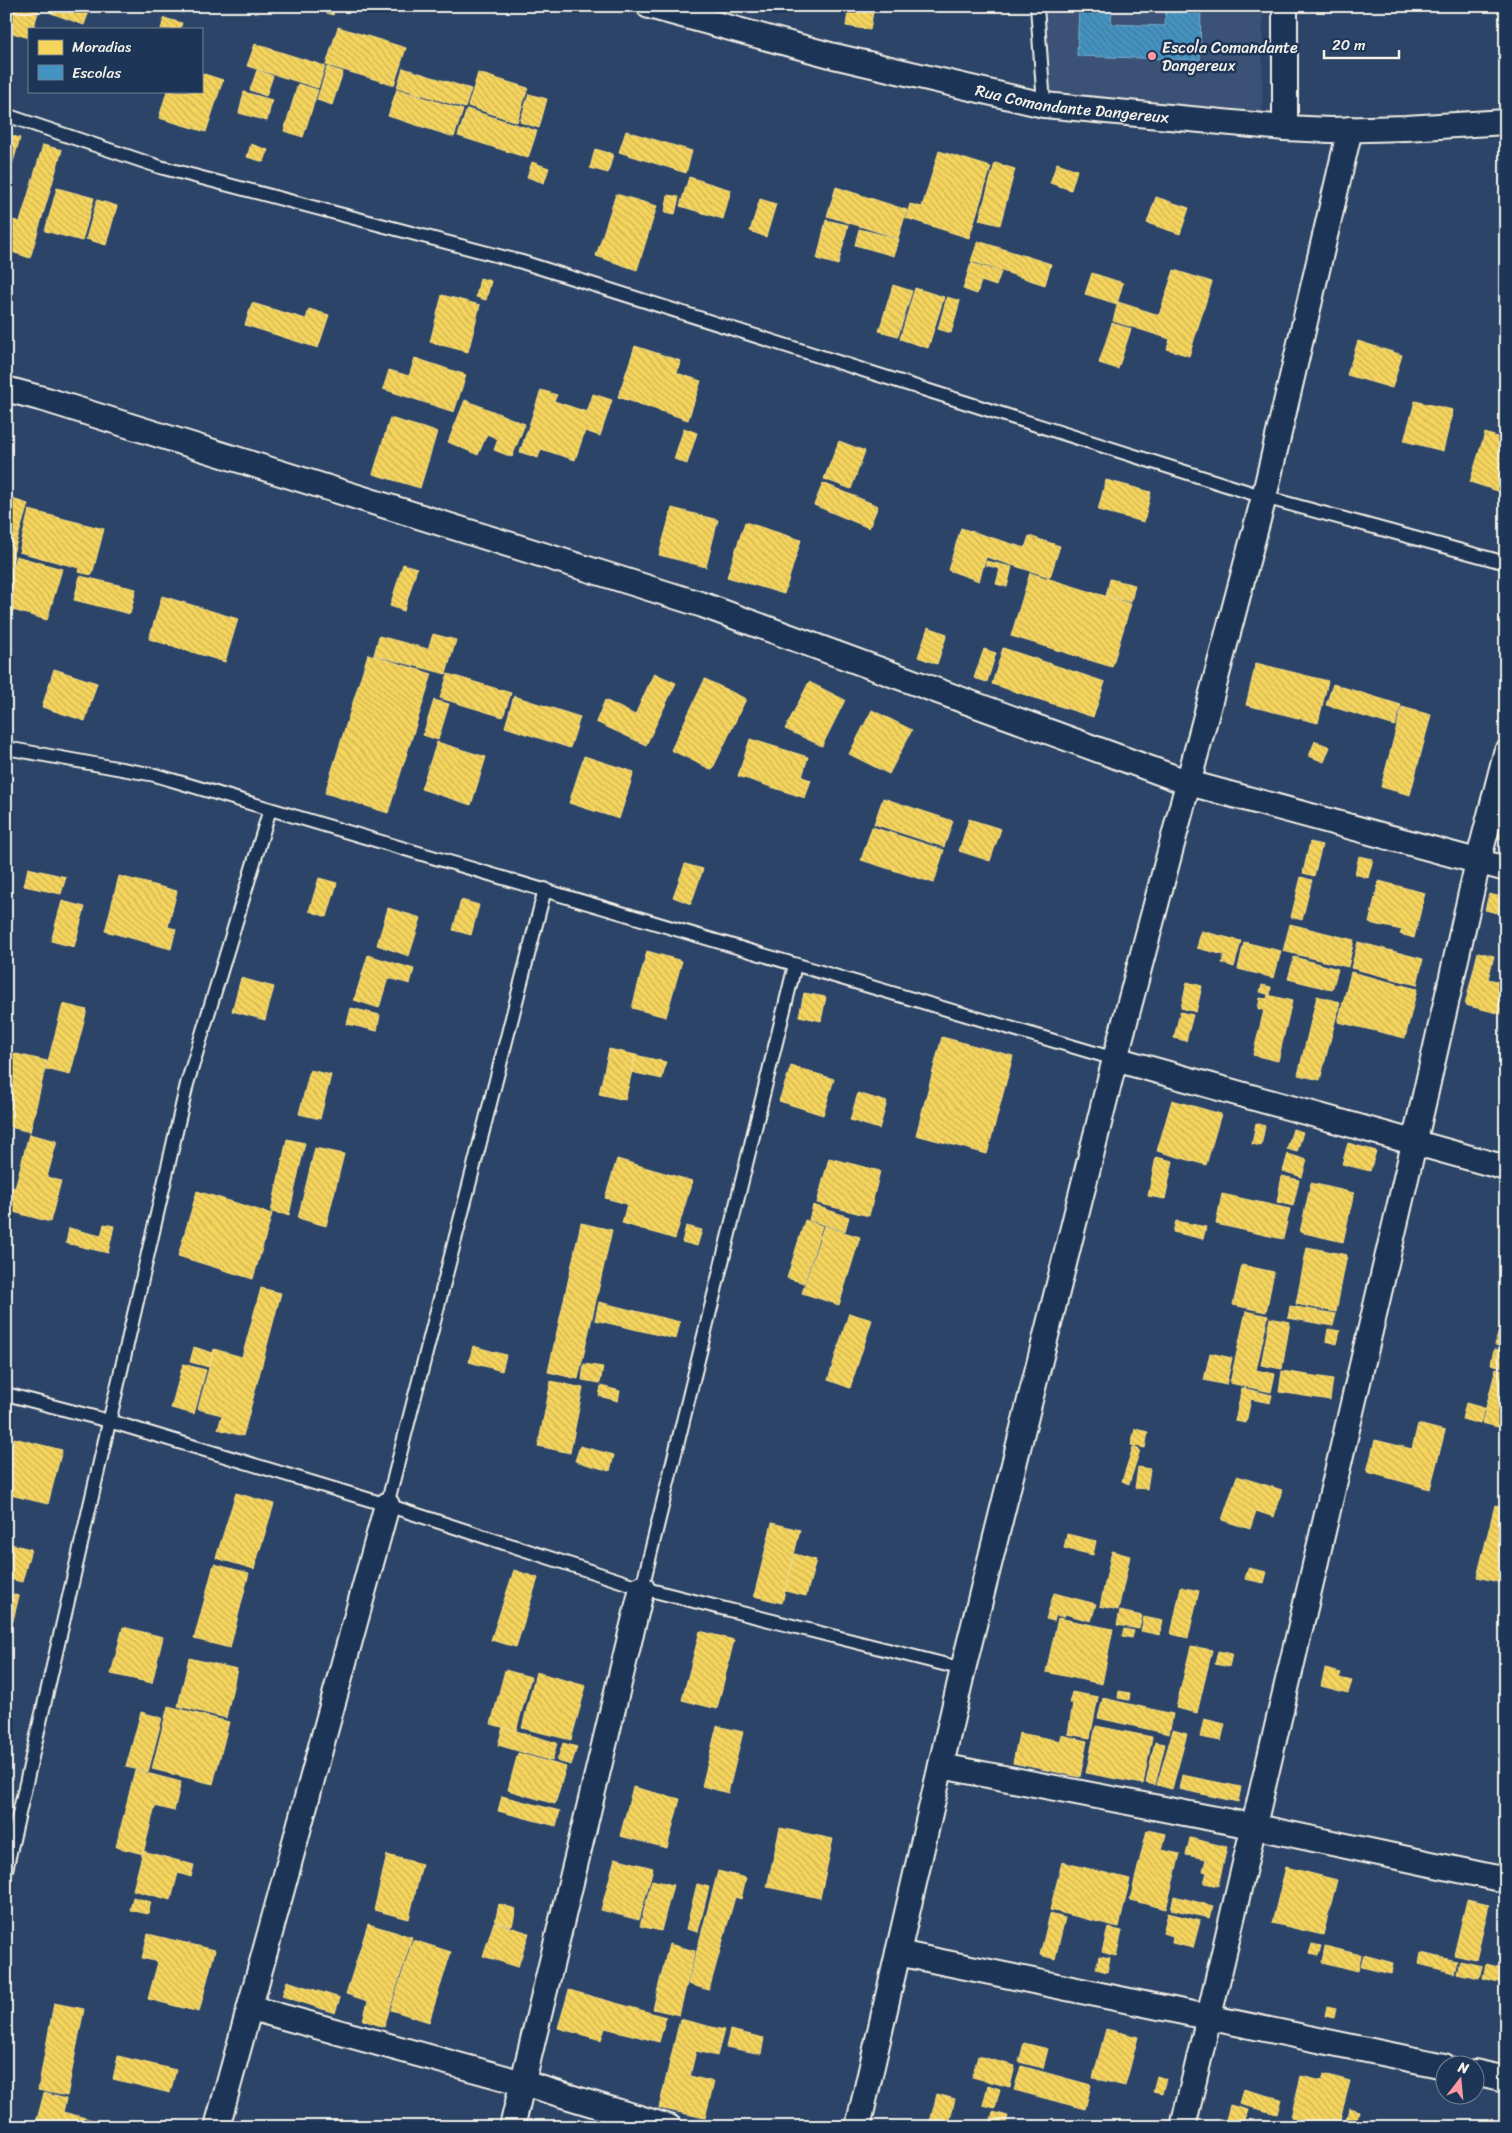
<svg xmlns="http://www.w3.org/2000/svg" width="1512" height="2133" viewBox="0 0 1512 2133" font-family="Sriracha,sans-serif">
<defs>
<pattern id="homes-back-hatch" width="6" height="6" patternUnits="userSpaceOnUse" patternTransform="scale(1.25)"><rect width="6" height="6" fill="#f6d55c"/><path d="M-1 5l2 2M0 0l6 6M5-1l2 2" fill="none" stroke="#cbb256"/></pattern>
<pattern id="schools-back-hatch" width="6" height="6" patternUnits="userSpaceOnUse" patternTransform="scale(1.25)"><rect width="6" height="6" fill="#4393c3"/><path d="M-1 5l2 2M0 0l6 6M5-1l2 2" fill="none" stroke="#457997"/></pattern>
</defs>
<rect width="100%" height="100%" fill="#2c4467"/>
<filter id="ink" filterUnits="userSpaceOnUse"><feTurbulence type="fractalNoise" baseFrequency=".02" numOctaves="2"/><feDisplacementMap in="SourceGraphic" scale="10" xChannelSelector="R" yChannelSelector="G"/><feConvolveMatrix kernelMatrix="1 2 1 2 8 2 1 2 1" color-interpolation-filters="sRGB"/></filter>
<g filter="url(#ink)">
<path fill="#3a5174" d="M1037,6H1263L1262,126L1044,105Z"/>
<path fill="url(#homes-back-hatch)" stroke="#f5dd86" d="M6,6H40L33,29H29V38L6,31Z
M53,6H91L84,25L51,13Z
M157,6H186L184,13Z
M305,6H336L333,15Z
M790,6H807L806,11Z
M849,6H874L870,30L846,26Z
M164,18L182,23L180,29H161Z
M338,27L406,48L394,85L326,65Z
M255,44L325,66L318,88L247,66Z
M327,67L343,72L332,105L317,100Z
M403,68L471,89L465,108L397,87Z
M257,70L273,76L266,96L250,90Z
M201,73L223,80L206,132L159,118L167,91H201Z
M478,73L528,88L517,122L468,106Z
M298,84L318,90L303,137L284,131Z
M397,89L463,110L454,137L388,116Z
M244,92L272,100L267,121L239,113Z
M529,94L547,99L539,128L520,122Z
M467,109L537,131L528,158L458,136Z
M626,131L692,151L686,173L619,152Z
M6,134L20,138L6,186Z
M251,144L268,150L264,162L247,157Z
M43,145L62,150L30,258L6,250V218L20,222Z
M595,149L613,154L608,173L590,168Z
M939,151L991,167L969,238L906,218L910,204L922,207Z
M532,162L549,168L544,183L527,177Z
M995,163L1015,169L1000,225L979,220Z
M1057,163L1077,170L1071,190L1050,183Z
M689,177L731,190L723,219L680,206Z
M836,187L907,210L898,238L827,216Z
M57,188L94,198L82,241L45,231Z
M616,194L657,206L637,270L596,256Z
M668,195L679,197L675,214L665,212Z
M1156,197L1189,208L1180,234L1147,223Z
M760,199L776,204L766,237L750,231Z
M97,200L117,206L106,245L86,239Z
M826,220L848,225L838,265L817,259Z
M859,229L899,239L894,256L855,245Z
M978,241L1051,264L1045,285L971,261Z
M971,263L1001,272L996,286L981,281L977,294L963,289Z
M1174,270L1212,282L1189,356L1167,349L1170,339L1113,321L1118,302L1159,315Z
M1092,273L1123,283L1117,304L1085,294Z
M480,278L491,281L486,300L476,297Z
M893,285L912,291L898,336L879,331Z
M915,288L944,297L928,348L900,339Z
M442,295L480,305L468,352L430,342Z
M947,297L960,301L951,333L938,329Z
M252,303L306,319L309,309L329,315L318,348L245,325Z
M1112,323L1131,329L1118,369L1099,363Z
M1358,341L1402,355L1392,388L1347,375Z
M635,346L681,361L677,373L701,381L688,420L618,397Z
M415,358L466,375L454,412L383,389L389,370L409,376Z
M541,390L557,395L554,401L587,412L593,394L612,400L600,436L585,431L575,460L541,449L538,458L520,452Z
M465,400L525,424L512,457L494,450L498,439L487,434L478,455L448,442Z
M1415,401L1453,410L1443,451L1404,441Z
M390,418L437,432L420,488L373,474Z
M684,428L697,433L687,464L674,459Z
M1485,433L1506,440V478L1501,492L1470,482Z
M839,441L865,451L851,489L824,479Z
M1106,480L1151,492L1144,522L1098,510Z
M823,483L878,506L869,528L814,505Z
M6,497L28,504L13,554L6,552Z
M672,508L718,520L706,567L659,555Z
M29,510L104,529L92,575L78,572L79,568L19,552Z
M745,522L801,540L784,594L727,577Z
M961,528L1025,548L1029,536L1060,546L1050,577L986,557L979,581L948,570Z
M6,553L14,555L8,577L6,576Z
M16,556L62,569L47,620L6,608V586Z
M986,561L1012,567L1007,587L996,584L1000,569L986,565Z
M403,564L417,568L404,611L390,606Z
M1030,573L1131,604L1112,667L1011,636Z
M80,576L136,589L130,614L74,600Z
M1110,579L1135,585L1131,602L1106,596Z
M162,596L238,619L225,662L149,639Z
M928,627L947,634L937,664L918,657Z
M433,634L456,640L446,674L374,655L379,636L428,649Z
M1003,648L1105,682L1093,717L992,684Z
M984,649L996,653L987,682L974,678Z
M368,654L432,674L388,813L325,793Z
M1256,663L1328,681L1318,723L1246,705Z
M54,669L97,683L85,721L42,707Z
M654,673L676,683L646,745L596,722L605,700L635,715Z
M448,674L511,693L503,717L440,698Z
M705,679L746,699L712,770L671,750Z
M809,682L845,700L822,746L785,729Z
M1333,684L1401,705L1395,726L1326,705Z
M514,696L580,717L570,748L505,727Z
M434,700L449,704L438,740L423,735Z
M1402,707L1431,715L1410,795L1381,787Z
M872,710L912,730L889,774L849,754Z
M750,739L808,757L802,777L811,780L805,798L738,776Z
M1315,741L1330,747L1324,762L1309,756Z
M437,742L486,757L471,805L421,789Z
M584,756L634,772L619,819L569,803Z
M883,798L953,821L944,847L874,824Z
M1506,803V840L1497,838Z
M969,819L1001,829L990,861L959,851Z
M872,827L944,850L934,883L861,860Z
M1310,842L1322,845L1314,876L1303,873Z
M1359,856L1373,859L1368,878L1355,874Z
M685,864L703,869L691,904L673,897Z
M28,868L66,877L61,894L24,886Z
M119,876L177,891L168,927L176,929L171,949L105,931Z
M1301,877L1312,880L1302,920L1291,917Z
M319,878L337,883L327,917L309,911Z
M1379,881L1425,893L1414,938L1400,934L1402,930L1369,923Z
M1489,894L1506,898V915L1485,910Z
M461,900L479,905L471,935L453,930Z
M62,901L85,907L74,947L51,941Z
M388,908L421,918L409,956L377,945Z
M1290,924L1354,940L1348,967L1283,951Z
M1201,931L1241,941L1234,967L1222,963L1224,955L1197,948Z
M1506,938V955L1502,954Z
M1244,942L1281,951L1274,978L1238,969Z
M1358,942L1423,959L1417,985L1351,968Z
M647,951L682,961L666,1017L632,1008Z
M1478,952L1494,956L1488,979L1506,983V1015L1465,1005Z
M368,955L414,969L410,984L388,978L379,1008L354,1000Z
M1294,957L1338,969L1332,990L1288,979Z
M1351,972L1417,989L1405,1038L1338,1022Z
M241,978L274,987L265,1020L232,1011Z
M1187,982L1202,986L1196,1012L1181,1008Z
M1262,985L1271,987L1270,995L1260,992Z
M804,993L826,997L821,1021L799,1016Z
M1268,995L1292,1001L1278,1061L1253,1055L1264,1010L1258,1009L1260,998L1267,999Z
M1317,996L1340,1002L1320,1080L1298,1075Z
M63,1004L87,1010L70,1075L46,1069Z
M351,1008L380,1015L377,1031L347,1024Z
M1180,1012L1193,1015L1186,1041L1174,1038Z
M942,1037L1013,1056L987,1154L916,1135Z
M609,1049L636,1055L625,1100L599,1094Z
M12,1053L47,1061L30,1132L6,1126V1077Z
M635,1055L666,1062L662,1079L631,1072Z
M791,1066L834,1079L823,1115L779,1101Z
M310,1070L331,1075L320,1119L299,1114Z
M858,1093L887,1102L879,1129L850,1120Z
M1172,1100L1221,1114L1206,1165L1157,1151Z
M1256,1123L1265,1126L1261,1146L1252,1144Z
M1293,1129L1303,1132L1297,1152L1287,1149Z
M29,1134L57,1141L47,1177L61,1181L50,1222L6,1210V1186L15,1188Z
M287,1139L305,1143L289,1215L271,1212Z
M1348,1143L1376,1151L1370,1171L1342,1164Z
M315,1148L344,1154L326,1226L298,1218Z
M1288,1154L1307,1160L1302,1177L1283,1171Z
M1156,1157L1173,1161L1165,1199L1148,1196Z
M829,1158L880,1171L869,1216L817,1203Z
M617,1159L692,1181L675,1239L622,1223L627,1204L605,1198Z
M1282,1176L1299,1180L1293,1206L1277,1202Z
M1311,1183L1354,1193L1343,1242L1300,1232Z
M197,1191L272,1214L253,1279L178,1256Z
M1222,1194L1290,1209L1283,1239L1216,1224Z
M813,1205L849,1217L845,1231L809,1220Z
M805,1220L822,1226L804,1283L787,1278Z
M1176,1221L1206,1227L1203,1239L1173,1232Z
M581,1223L612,1230L578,1379L548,1372Z
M104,1224L114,1226L108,1253L66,1243L69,1228L101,1236Z
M686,1226L702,1230L697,1246L682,1242Z
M824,1226L860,1237L839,1305L802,1293Z
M1307,1247L1347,1255L1336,1312L1296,1304Z
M1242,1265L1274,1272L1266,1312L1233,1305Z
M261,1288L281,1293L243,1436L218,1429L222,1415L198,1409L214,1349L242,1357Z
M599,1302L680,1322L676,1339L595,1320Z
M1505,1305H1506V1327L1499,1326Z
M1290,1306L1336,1314L1333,1326L1288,1318Z
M1246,1311L1268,1316L1256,1370L1275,1374L1271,1392L1230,1383Z
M849,1313L872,1320L850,1388L828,1380Z
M1270,1318L1290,1322L1282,1369L1261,1365Z
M1328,1329L1340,1331L1337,1344L1326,1341Z
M1499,1330L1506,1332V1347L1495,1345Z
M473,1346L506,1355L502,1371L469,1362Z
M194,1347L213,1353L209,1367L190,1362Z
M1494,1349L1506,1352V1368L1491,1364Z
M1210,1353L1232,1358L1226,1385L1204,1380Z
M183,1364L206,1370L194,1414L171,1408Z
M584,1364L603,1367L600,1383L582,1380Z
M1496,1368L1506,1371V1429L1482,1423Z
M1282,1371L1333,1379L1330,1400L1279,1392Z
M551,1381L583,1388L570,1453L538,1446Z
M601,1386L620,1391L618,1401L599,1396Z
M1242,1388L1272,1395L1270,1403L1251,1399L1246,1423L1235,1421Z
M1466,1403L1484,1408L1480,1424L1462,1419Z
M1418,1424L1445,1431L1430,1489L1367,1472L1375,1440L1412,1449Z
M1135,1429L1148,1432L1145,1448L1131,1445Z
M14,1438L62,1450L48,1504L6,1494V1467Z
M580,1446L614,1455L610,1471L575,1461Z
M1133,1447L1140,1450L1129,1484L1122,1481Z
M1138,1467L1150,1469L1147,1489L1135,1488Z
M1237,1476L1282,1490L1274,1517L1256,1511L1250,1529L1222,1520Z
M236,1493L274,1504L254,1569L216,1558Z
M1495,1505L1506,1508V1572L1503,1583L1477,1577Z
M772,1523L800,1530L782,1603L754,1596Z
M1067,1534L1096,1541L1093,1555L1064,1548Z
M6,1543L31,1549L22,1582L6,1578Z
M1112,1551L1130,1556L1118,1610L1100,1606Z
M795,1554L816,1560L806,1596L785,1591Z
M214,1564L249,1573L230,1648L194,1639Z
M1248,1568L1267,1572L1264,1583L1245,1579Z
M514,1570L538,1578L516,1647L491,1640Z
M1181,1587L1199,1591L1188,1638L1171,1634Z
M6,1593L19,1596L8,1641H6Z
M1054,1593L1096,1604L1091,1621L1065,1614L1064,1617L1056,1615L1054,1621L1046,1619Z
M1120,1611L1142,1616L1139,1629L1117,1625Z
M1144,1617L1163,1621L1160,1635L1141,1631Z
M1058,1618L1113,1629L1102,1684L1046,1672Z
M123,1627L163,1637L152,1683L111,1674Z
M1124,1629L1134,1631L1132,1638L1122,1636Z
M700,1631L734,1640L717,1709L682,1700Z
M1191,1646L1212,1650L1197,1713L1176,1708Z
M1218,1651L1232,1654L1229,1667L1215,1664Z
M189,1658L237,1669L226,1718L178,1706Z
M1325,1669L1341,1673L1339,1678L1352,1681L1348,1693L1321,1686Z
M505,1670L531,1677L516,1731L491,1724Z
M536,1672L586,1686L571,1740L522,1728Z
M1119,1691L1130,1693L1129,1700L1118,1698Z
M1072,1692L1098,1697L1090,1738L1068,1734L1073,1703H1069Z
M1103,1698L1173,1714L1169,1734L1098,1718Z
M168,1706L229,1722L213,1784L152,1769Z
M141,1712L162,1718L148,1772L126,1767Z
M1204,1719L1225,1724L1221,1741L1200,1737Z
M717,1726L743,1732L728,1793L702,1786Z
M1096,1726L1152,1737L1143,1784L1086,1773Z
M503,1727L557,1743L552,1761L498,1745Z
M1173,1730L1187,1734L1172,1789L1157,1785Z
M1019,1733L1061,1741V1735L1087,1741L1080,1777L1013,1763Z
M1155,1742L1165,1744L1155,1785L1146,1783Z
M563,1743L577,1747L571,1765L557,1761Z
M518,1753L566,1767L555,1804L508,1790Z
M135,1770L181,1782L174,1811L155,1806L143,1854L116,1847Z
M1182,1775L1241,1787L1238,1802L1179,1789Z
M633,1787L680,1799L667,1848L620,1836Z
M502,1796L560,1811L556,1826L498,1811Z
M780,1828L833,1839L820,1898L767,1887Z
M1147,1830L1166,1834L1162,1850L1180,1854L1166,1909L1130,1900Z
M1190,1838L1227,1847L1218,1886L1204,1883L1207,1872L1203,1871L1206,1859L1186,1855Z
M143,1851L194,1865L191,1877L178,1873L171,1900L133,1890Z
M387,1855L422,1864L409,1919L374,1910Z
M615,1858L653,1868L639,1920L601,1910Z
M1062,1862L1130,1879L1119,1927L1050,1910Z
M1286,1867L1337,1880L1323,1935L1272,1923Z
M718,1871L746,1878L741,1899L735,1897L709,1990L688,1984Z
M652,1880L673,1885L661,1931L640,1926Z
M697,1884L709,1887L698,1932L686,1929Z
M1174,1896L1213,1906L1209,1918L1171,1909Z
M133,1897L151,1902L148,1914L130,1910Z
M1467,1900L1489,1905L1476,1960L1454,1955Z
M499,1904L516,1909L512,1926L495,1922Z
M1168,1913L1200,1921L1193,1948L1172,1943L1173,1936L1163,1933Z
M1050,1914L1065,1918L1055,1959L1040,1955Z
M494,1922L529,1933L518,1967L483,1956Z
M368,1924L412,1937L384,2027L363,2020L368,2001L346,1994Z
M1108,1928L1122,1931L1116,1956L1102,1952Z
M148,1934L215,1950L199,2012L148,1999L158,1962L142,1958Z
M413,1940L451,1952L429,2022L391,2010Z
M669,1944L695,1951L679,2015L653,2009Z
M1312,1944L1321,1946L1318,1956L1309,1954Z
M1325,1946L1361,1955L1358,1971L1322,1962Z
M1421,1953L1457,1961L1454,1973L1419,1964Z
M1364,1955L1393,1963L1391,1974L1361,1967Z
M1099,1956L1110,1958L1107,1972L1096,1969Z
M1460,1961L1482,1966L1479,1978L1457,1973Z
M1486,1964L1506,1969V1984L1483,1978Z
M287,1981L340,1998L335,2013L282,1996Z
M569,1990L666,2017L659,2042L605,2028L601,2040L558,2028Z
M54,2003L84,2009L67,2096L38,2090Z
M1327,2006L1336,2008L1334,2018L1325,2016Z
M680,2019L724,2030L717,2056L696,2051L690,2076L714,2082L705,2118L659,2108Z
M1106,2029L1138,2037L1125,2086L1093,2078Z
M730,2030L764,2038L761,2054L726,2047Z
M1024,2043L1048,2049L1043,2068L1019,2062Z
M118,2056L176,2070L170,2093L113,2079Z
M978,2056L1015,2066L1010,2087L972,2077Z
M1021,2066L1091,2085L1085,2109L1014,2090Z
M1324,2074L1350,2081L1338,2127H1327L1291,2117L1301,2076L1322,2081Z
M1157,2076L1166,2079L1162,2093L1153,2091Z
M988,2085L1000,2089L995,2108L983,2105Z
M1243,2089L1281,2099L1277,2114L1239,2104Z
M44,2093L66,2099L63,2112L97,2121L96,2127H35Z
M937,2094L955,2099L948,2127L930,2122Z
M1230,2105L1248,2110L1243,2127H1224Z
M1349,2108L1359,2111L1355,2127L1345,2126Z
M993,2112L1008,2116L1005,2127H989Z"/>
<path fill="url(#schools-back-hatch)" stroke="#78afce" d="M1079,6H1112L1111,24L1165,26L1166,6H1201L1200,60L1077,56Z"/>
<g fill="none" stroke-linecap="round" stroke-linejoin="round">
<defs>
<path id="service" d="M1037,6L1044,105
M6,115L160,167L522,262L1264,497L1506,563
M6,748L155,775L1115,1059
M6,1394L109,1421L387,1505L642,1588L963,1669
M387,1505L545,889
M642,1588L795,965
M6,1870L187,1084L270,809"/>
<g id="minor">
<path id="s1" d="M649,6L834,56L1044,105L1285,128L1330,130L1406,128L1506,122"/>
<path d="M1285,6V128"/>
<path d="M6,389L47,400L703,605L1189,783L1506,869"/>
<path d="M1115,1059L1506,1168"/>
<path d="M941,1766L1252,1826L1506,1880"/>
<path d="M898,1953L1444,2066"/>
<path d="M251,2008L523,2083L669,2127"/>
<path d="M1474,2072L1506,2079"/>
<path d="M217,2127L387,1505"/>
<path d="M512,2127L642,1588"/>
<path d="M858,2127L963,1669L1115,1059L1264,497L1350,129"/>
<path d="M1183,2127L1414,1144L1478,862L1506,753"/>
</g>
</defs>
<use href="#service" stroke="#f4f1e8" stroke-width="16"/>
<use href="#minor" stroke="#f4f1e8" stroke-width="28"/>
<use href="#service" stroke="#1d3557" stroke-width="12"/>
<use href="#minor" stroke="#1d3557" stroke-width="24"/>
</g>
</g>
<circle fill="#ff9aa2" stroke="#1d3557" stroke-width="2" cx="1152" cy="56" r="5"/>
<g text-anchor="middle" stroke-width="5" stroke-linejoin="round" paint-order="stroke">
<g font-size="16" fill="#f4f1e8" stroke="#1d3557" text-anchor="start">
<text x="1162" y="53">Escola Comandante<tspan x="1162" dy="18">Dangereux</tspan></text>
</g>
<g font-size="16" fill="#f4f1e8" stroke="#1d3557">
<text dy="6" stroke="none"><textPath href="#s1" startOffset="435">Rua Comandante Dangereux</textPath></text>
</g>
</g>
<rect width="1512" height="2133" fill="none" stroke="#1d3557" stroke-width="25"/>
<rect x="12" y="12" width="1487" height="2108" fill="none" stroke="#f4f1e8" stroke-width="2" filter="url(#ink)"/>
<rect x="28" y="28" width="175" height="65" fill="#1d3557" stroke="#738091"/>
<rect x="38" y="40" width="25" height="15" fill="#f6d55c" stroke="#738091"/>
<text x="72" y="52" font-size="15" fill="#f4f1e8">Moradias</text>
<rect x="38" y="65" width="25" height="15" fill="#4393c3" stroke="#738091"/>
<text x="72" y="78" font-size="15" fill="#f4f1e8">Escolas</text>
<g transform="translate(1460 2080) rotate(16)"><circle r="24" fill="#1d3557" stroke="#738091"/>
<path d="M0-4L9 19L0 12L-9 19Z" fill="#ff9aa2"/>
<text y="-8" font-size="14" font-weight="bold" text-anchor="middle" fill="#f4f1e8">N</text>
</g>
<path d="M1324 50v8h75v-8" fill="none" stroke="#f4f1e8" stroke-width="2.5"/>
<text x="1332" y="50" font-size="15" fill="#f4f1e8" stroke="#1d3557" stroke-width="4" paint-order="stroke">20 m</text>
</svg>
